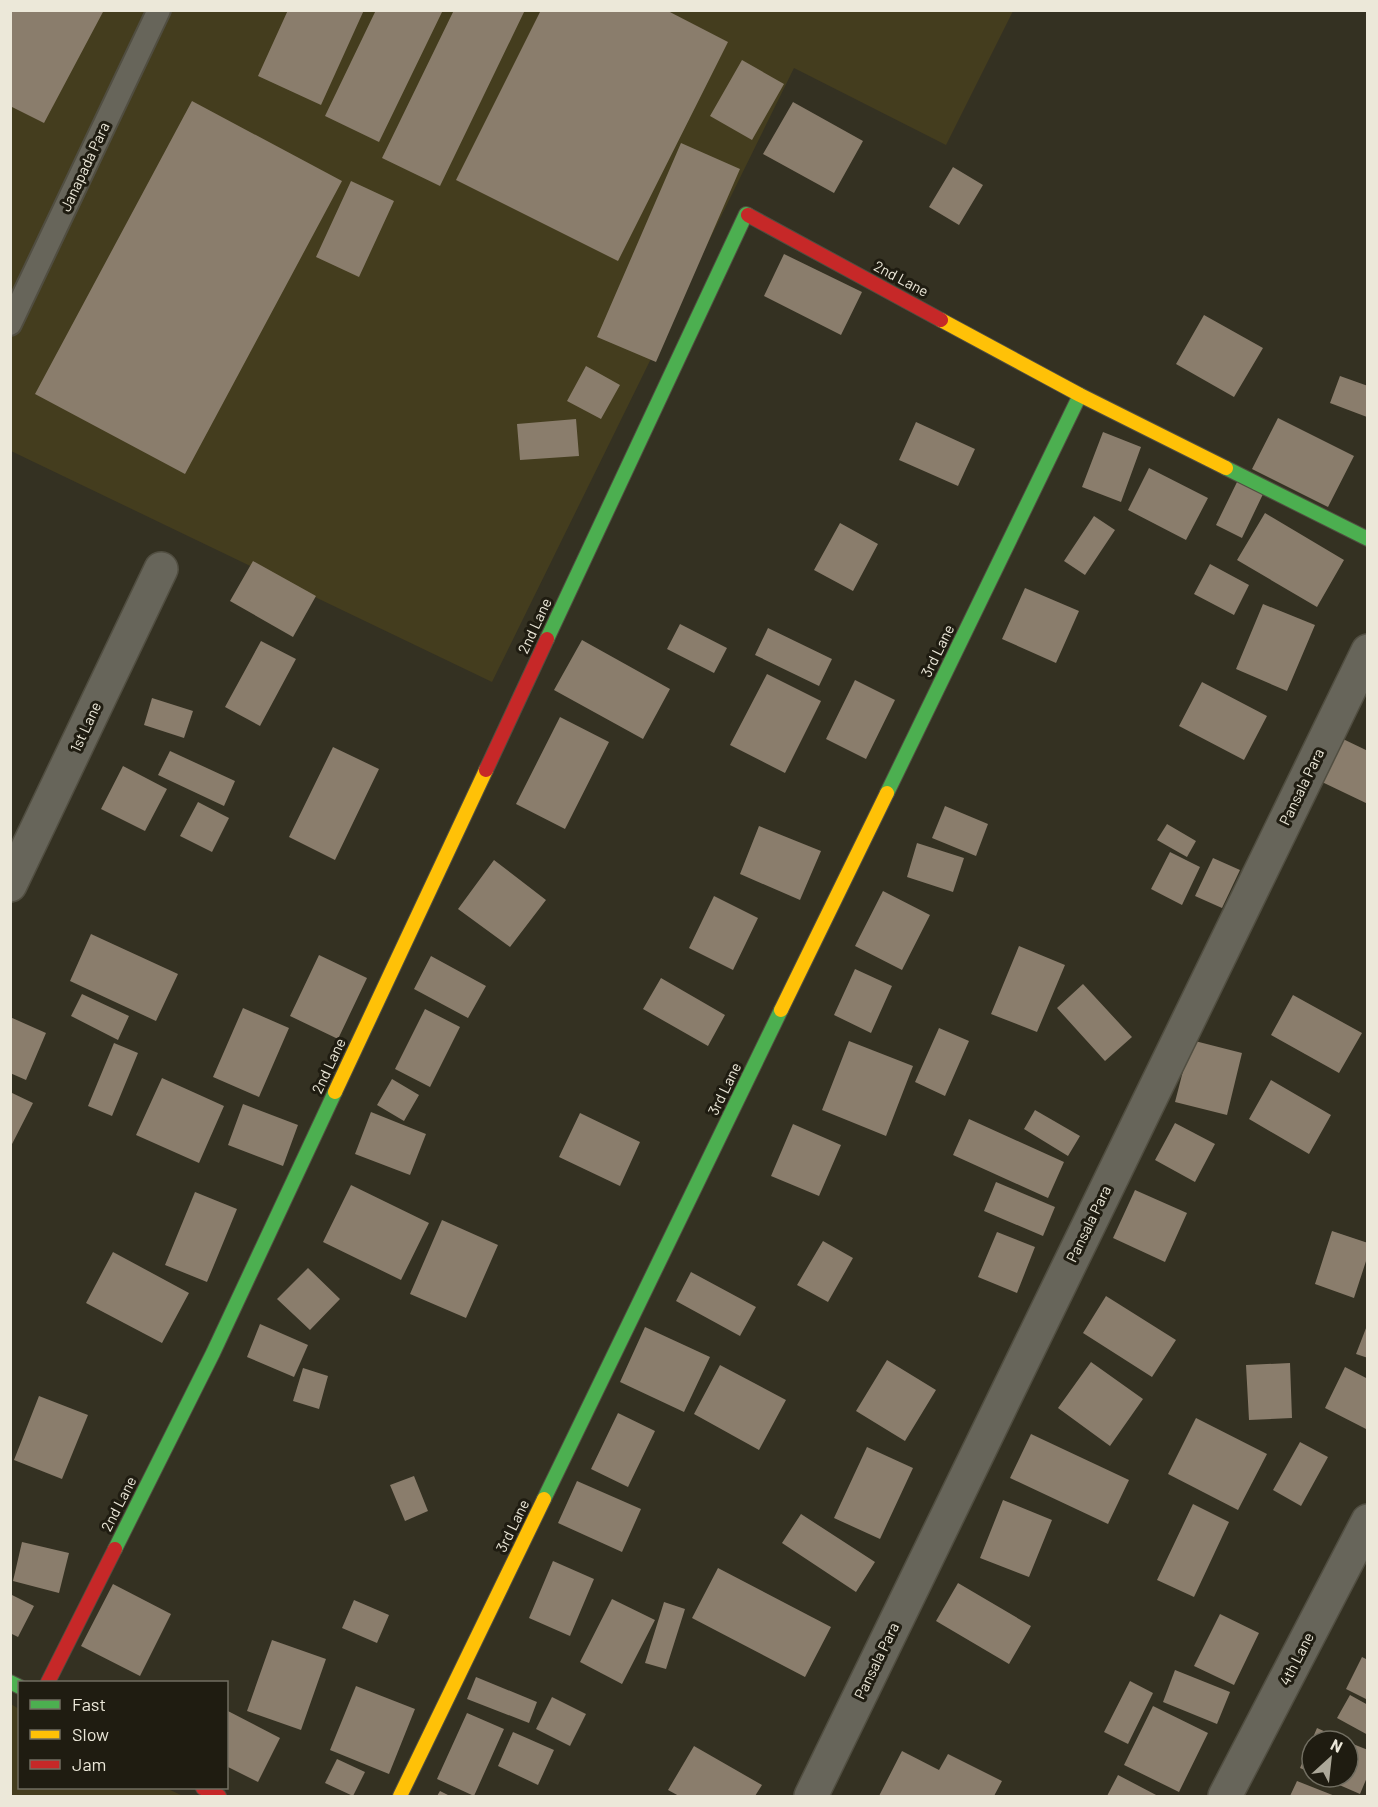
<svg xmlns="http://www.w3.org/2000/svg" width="1378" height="1807" viewBox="0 0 1378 1807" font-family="Barlow,sans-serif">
<rect width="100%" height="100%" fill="#343122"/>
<path fill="#443d1e" d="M10,11H1013L946,145L794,68L492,682L11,451Z
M11,1704L19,1709L20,1788H166L183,1796H11Z"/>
<path fill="#8a7d6c" d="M10,10H104L44,123L10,106Z
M288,10H364L321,105L258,76Z
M376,10H443L379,142L325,116Z
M454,10H525L440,186L382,158Z
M541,10H666L728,42L618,261L456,180Z
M742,60L784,84L752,140L710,116Z
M192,101L342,181L185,474L35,394Z
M793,102L863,141L834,193L763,154Z
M681,143L740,169L656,362L597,337Z
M953,167L983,185L959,225L929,207Z
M351,181L394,201L359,277L316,257Z
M784,254L862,292L841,335L764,296Z
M1204,315L1263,348L1234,397L1176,364Z
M586,366L620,385L601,419L567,401Z
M1340,376L1368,386L1367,417L1330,403Z
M1278,418L1354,456L1328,507L1252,469Z
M576,419L579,456L520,460L517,424Z
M916,422L975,449L958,486L899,460Z
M1103,432L1141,447L1121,502L1082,487Z
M1149,468L1208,498L1186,540L1128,510Z
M1238,480L1264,492L1242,538L1216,525Z
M1265,513L1344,560L1317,607L1237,560Z
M1094,516L1115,530L1085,575L1064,561Z
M840,523L878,544L853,591L814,570Z
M253,561L316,596L293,637L230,601Z
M1210,564L1249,585L1234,615L1194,594Z
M1025,588L1079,611L1056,663L1002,639Z
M1263,604L1315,625L1287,691L1236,669Z
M680,624L727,648L714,673L667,649Z
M768,628L832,659L819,686L755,655Z
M582,640L670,689L643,739L554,690Z
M261,641L296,659L260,726L225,707Z
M767,674L821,701L785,773L730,745Z
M855,680L895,700L866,759L826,739Z
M1202,682L1267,716L1244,760L1179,726Z
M152,698L193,711L184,738L144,725Z
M560,717L609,742L565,829L516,804Z
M1343,739L1368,751V804L1322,782Z
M333,747L379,769L335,860L289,837Z
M170,751L235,781L224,806L158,775Z
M123,766L167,789L145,831L101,809Z
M198,802L229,818L212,852L180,836Z
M945,806L988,824L976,856L932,838Z
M1167,824L1196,841L1187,857L1157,840Z
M759,826L821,851L800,900L740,874Z
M917,843L964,858L953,892L907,877Z
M1170,852L1200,867L1182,905L1151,889Z
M1213,858L1240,870L1222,908L1195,896Z
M494,860L546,900L510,947L458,909Z
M883,891L930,915L902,970L855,946Z
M714,896L758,918L733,970L689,948Z
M91,934L178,974L156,1021L70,981Z
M1019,946L1065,965L1037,1032L991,1014Z
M319,955L367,978L338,1039L290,1016Z
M431,956L486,986L468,1018L414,989Z
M855,969L892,986L871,1033L834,1015Z
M661,978L725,1015L708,1046L643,1009Z
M1083,984L1132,1037L1105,1061L1057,1008Z
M82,994L129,1016L118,1040L71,1016Z
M1293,995L1362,1033L1339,1073L1271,1035Z
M243,1008L289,1028L259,1097L213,1077Z
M425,1009L460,1027L430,1087L395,1069Z
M10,1017L46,1033L26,1080L10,1073Z
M939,1028L969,1041L945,1096L915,1082Z
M1191,1040L1242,1053L1227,1115L1175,1102Z
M849,1041L913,1066L886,1136L822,1110Z
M114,1043L138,1053L112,1116L88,1106Z
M162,1078L224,1106L199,1163L136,1135Z
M392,1079L419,1095L404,1121L377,1105Z
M1271,1080L1331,1115L1309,1154L1249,1119Z
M10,1092L33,1103L10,1148Z
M243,1104L298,1125L283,1166L228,1145Z
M1035,1110L1080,1136L1068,1156L1024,1129Z
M371,1112L426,1134L410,1175L355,1154Z
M580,1113L640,1142L620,1186L559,1157Z
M969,1119L1064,1162L1048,1198L953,1155Z
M1175,1123L1215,1144L1195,1182L1155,1160Z
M793,1124L841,1145L819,1196L771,1176Z
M996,1182L1055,1207L1043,1236L984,1211Z
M351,1185L429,1223L401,1280L323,1242Z
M1135,1190L1187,1213L1165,1262L1113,1238Z
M195,1192L237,1209L207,1282L165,1265Z
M442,1220L498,1245L466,1318L410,1294Z
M1332,1231L1368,1243V1255L1354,1298L1315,1284Z
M997,1232L1035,1247L1017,1293L978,1277Z
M823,1241L853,1258L828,1302L797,1285Z
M113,1252L189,1293L162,1343L86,1303Z
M308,1268L340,1299L310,1330L277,1299Z
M691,1272L756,1307L740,1336L676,1301Z
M1106,1296L1176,1340L1152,1377L1083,1333Z
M1368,1323V1358L1356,1354Z
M260,1324L308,1345L294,1377L247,1357Z
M645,1327L710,1357L684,1412L620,1382Z
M887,1360L936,1390L905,1441L856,1411Z
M1091,1362L1143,1399L1110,1446L1058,1408Z
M1290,1363L1292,1418L1249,1420L1246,1365Z
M720,1365L786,1400L759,1450L694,1414Z
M1345,1367L1368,1379V1430L1325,1408Z
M303,1368L328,1376L319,1409L293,1401Z
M39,1396L88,1415L62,1479L14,1460Z
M618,1413L655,1431L628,1487L591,1469Z
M1196,1418L1267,1454L1238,1510L1168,1474Z
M1031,1434L1129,1480L1108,1524L1010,1478Z
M1300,1442L1328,1457L1301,1506L1273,1490Z
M867,1447L913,1468L880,1539L834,1518Z
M414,1476L428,1511L405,1521L390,1485Z
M577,1481L641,1509L622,1552L558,1523Z
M1003,1500L1052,1520L1029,1577L980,1558Z
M1193,1504L1229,1522L1194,1597L1157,1580Z
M801,1514L875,1562L856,1592L782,1543Z
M22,1542L69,1553L59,1593L13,1581Z
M553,1561L594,1579L570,1636L529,1618Z
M718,1568L831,1627L805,1677L692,1618Z
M958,1583L1031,1626L1009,1664L936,1621Z
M113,1584L171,1614L140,1676L81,1646Z
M10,1594L34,1606L18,1637L10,1633Z
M612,1599L655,1620L622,1684L580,1662Z
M354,1600L389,1615L377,1643L342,1628Z
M664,1602L685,1609L666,1669L645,1663Z
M1220,1614L1259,1633L1234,1685L1194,1666Z
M272,1640L326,1659L301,1730L247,1711Z
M1362,1657L1368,1660V1700L1346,1689Z
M1175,1670L1230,1692L1217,1724L1163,1702Z
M476,1677L537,1702L529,1723L467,1699Z
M1130,1681L1153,1693L1128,1744L1104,1732Z
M356,1686L415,1709L389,1774L330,1750Z
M1350,1695L1368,1705V1735L1337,1718Z
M552,1697L586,1714L570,1746L536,1729Z
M1153,1706L1208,1733L1179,1792L1124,1765Z
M226,1710L280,1738L258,1782L226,1766Z
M467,1713L504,1729L474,1796L437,1779Z
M1317,1728L1346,1741H1312V1773L1300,1768Z
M513,1732L554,1750L538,1785L498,1766Z
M1348,1742L1368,1750V1775L1360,1794L1321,1777H1348Z
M694,1746L762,1785L755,1796H679L668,1790Z
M902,1751L939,1770L948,1754L1002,1781L994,1796H879Z
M337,1759L365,1772L353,1796L325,1783Z
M1118,1775L1158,1796H1107Z
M1297,1781L1335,1796H1290Z
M440,1791L450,1796H437Z"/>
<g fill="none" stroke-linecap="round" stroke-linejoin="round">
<defs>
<path id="lane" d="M10,324L159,10"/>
<path id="street" d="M10,885L161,569
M811,1796L1368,651
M1225,1796L1368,1521"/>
<path id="fast" d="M1226,468L1368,539
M547,639L746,214L748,215
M887,793L1080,395
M544,1499L781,1010
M115,1549L213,1353L335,1092
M10,1682L20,1687"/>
<path id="slow" d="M941,320L1080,395L1226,468
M781,1010L887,793
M335,1092L486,770
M400,1796L544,1499"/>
<path id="jam" d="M748,215L941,320
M486,770L547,639
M48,1682L115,1549
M203,1788L219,1796"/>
</defs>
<use href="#lane" stroke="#514e41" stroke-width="26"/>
<use href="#street" stroke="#514e41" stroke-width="36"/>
<use href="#fast" stroke="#514e41" stroke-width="16"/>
<use href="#slow" stroke="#514e41" stroke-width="16"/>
<use href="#jam" stroke="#514e41" stroke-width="16"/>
<use href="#lane" stroke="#67655a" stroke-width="22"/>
<use href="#street" stroke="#67655a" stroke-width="33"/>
<use href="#fast" stroke="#4caf50" stroke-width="14"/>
<use href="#slow" stroke="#ffc107" stroke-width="14"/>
<use href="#jam" stroke="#c62828" stroke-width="14"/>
</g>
<g text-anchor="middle" stroke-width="6" stroke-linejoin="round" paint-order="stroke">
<g font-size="15" fill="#ece8d9" stroke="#1f1c11">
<text transform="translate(85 167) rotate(-65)" y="5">Janapada Para</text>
<text transform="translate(901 279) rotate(28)" y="5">2nd Lane</text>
<text transform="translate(535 626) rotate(-65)" y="5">2nd Lane</text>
<text transform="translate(938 651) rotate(-64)" y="5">3rd Lane</text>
<text transform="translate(86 727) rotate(-65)" y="5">1st Lane</text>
<text transform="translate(1302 787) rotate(-64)" y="5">Pansala Para</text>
<text transform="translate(329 1066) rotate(-65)" y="5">2nd Lane</text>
<text transform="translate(725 1089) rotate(-64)" y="5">3rd Lane</text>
<text transform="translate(1089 1224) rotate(-64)" y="5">Pansala Para</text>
<text transform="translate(119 1504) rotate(-63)" y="5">2nd Lane</text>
<text transform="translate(513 1526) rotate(-64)" y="5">3rd Lane</text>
<text transform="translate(1297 1659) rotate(-63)" y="5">4th Lane</text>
<text transform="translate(877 1661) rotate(-64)" y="5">Pansala Para</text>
</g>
</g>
<rect width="1378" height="1807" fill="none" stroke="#ece8d9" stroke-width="24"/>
<rect x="18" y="1681" width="210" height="108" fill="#1f1c11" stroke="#716e61" stroke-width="1.5"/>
<rect x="30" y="1700" width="30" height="9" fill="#4caf50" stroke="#716e61" stroke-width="1.5"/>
<text x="72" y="1711" font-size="18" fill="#ece8d9">Fast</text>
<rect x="30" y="1730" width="30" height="9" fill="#ffc107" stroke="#716e61" stroke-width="1.5"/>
<text x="72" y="1741" font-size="18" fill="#ece8d9">Slow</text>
<rect x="30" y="1760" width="30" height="9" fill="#c62828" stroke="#716e61" stroke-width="1.5"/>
<text x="72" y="1771" font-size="18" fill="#ece8d9">Jam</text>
<g transform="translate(1330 1759) rotate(27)"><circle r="28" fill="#1f1c11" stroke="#716e61" stroke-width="1.5"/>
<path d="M0-4.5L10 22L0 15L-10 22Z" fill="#aca899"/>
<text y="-9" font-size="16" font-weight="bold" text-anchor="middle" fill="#ece8d9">N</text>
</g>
</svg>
